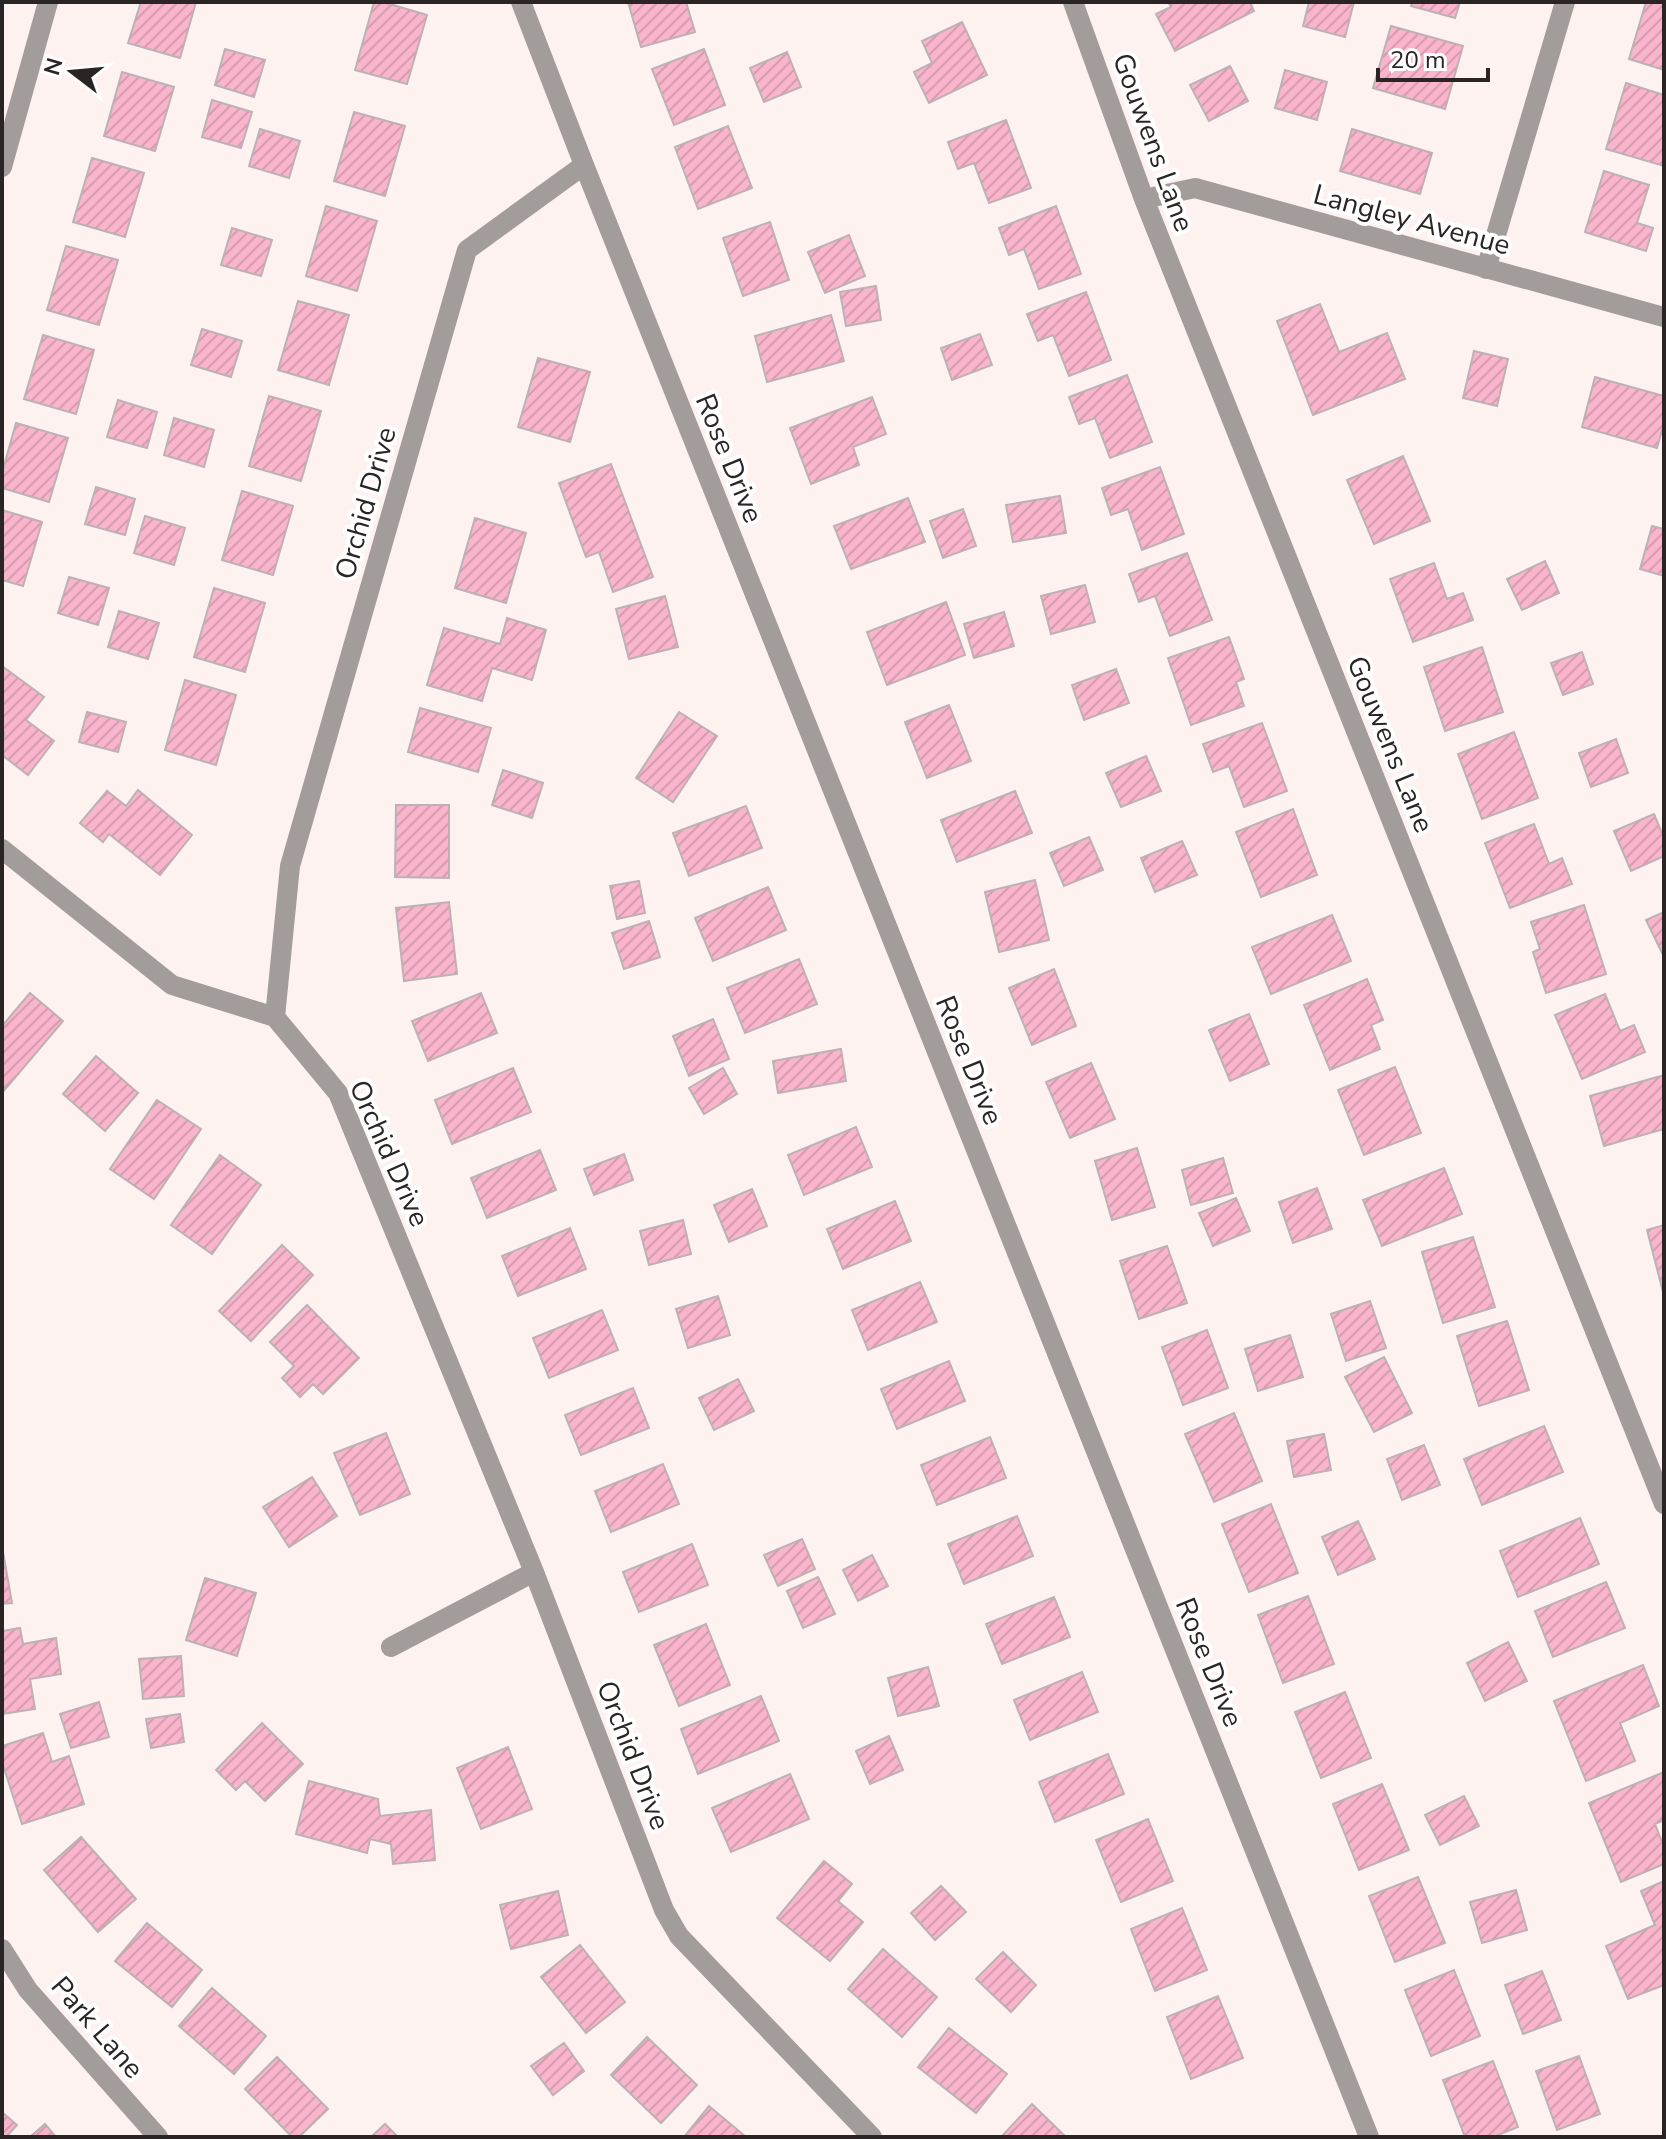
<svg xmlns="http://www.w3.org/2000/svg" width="1666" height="2139" viewBox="0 0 1666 2139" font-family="'Nunito Sans',sans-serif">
<defs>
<pattern id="building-hatch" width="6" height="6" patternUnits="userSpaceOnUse" patternTransform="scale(2)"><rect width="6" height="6" fill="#fab5cd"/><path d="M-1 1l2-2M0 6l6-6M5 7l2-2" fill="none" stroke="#d69cb0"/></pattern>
</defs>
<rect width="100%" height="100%" fill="#fef2f1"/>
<path fill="url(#building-hatch)" stroke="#bdb1b5" stroke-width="2" d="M141,2H196L180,58L128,43Z
M374,2H383L427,15L407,84L355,70Z
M628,2H686L695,32L641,47Z
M1168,2H1250L1254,11L1175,51L1156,14L1171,7Z
M1309,2H1354L1345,37L1303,26Z
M1412,2H1460L1455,18L1411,6Z
M1646,2L1664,3V70L1629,59Z
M962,22L987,75L929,103L914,72L932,63L922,41Z
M1391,26L1463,46L1445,109L1373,88Z
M225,49L265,60L254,97L215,85Z
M704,49L725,105L674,125L652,69Z
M787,52L801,87L764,102L750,68Z
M1230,66L1248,101L1209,121L1190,85Z
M1285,70L1327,82L1317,120L1275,108Z
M122,72L174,87L155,151L104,136Z
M1626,83L1664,95V166L1606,149Z
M212,100L252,112L241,148L202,137Z
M354,112L405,126L385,196L334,181Z
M1006,120L1031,188L989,203L974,163L958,169L948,142Z
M728,126L752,188L698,209L675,147Z
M260,129L300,141L289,178L249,166Z
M1352,129L1432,153L1420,194L1340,171Z
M92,158L144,173L125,237L73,222Z
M1604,171L1649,185L1637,223L1653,228L1646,251L1585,232Z
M326,206L377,221L357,291L306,276Z
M1056,206L1081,274L1039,289L1024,249L1009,255L999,228Z
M770,222L789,280L743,296L723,238Z
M232,228L272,240L261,276L221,265Z
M849,235L865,276L825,293L808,252Z
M66,246L118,260L99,325L47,310Z
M876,286L881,320L846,326L840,292Z
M1086,292L1111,360L1069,376L1053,335L1038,341L1027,314Z
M298,301L349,315L329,385L278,370Z
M1320,304L1339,352L1387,333L1405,379L1313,415L1277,321Z
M831,315L844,361L767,382L755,336Z
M202,329L242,341L231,377L191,365Z
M980,334L992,365L952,380L941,348Z
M43,335L94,350L76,414L24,399Z
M1474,351L1508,359L1497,406L1463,398Z
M538,358L590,372L570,442L518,427Z
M1127,375L1152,442L1110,458L1095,418L1079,424L1069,397Z
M1595,377L1664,396V423L1657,448L1582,427Z
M269,396L321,411L301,481L249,466Z
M872,397L886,434L853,447L859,465L811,484L790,428Z
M118,400L157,412L147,448L107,437Z
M174,418L214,430L204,467L164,455Z
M16,423L68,438L49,502L2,488V473Z
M1403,456L1430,521L1374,544L1347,480Z
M611,464L653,577L613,592L599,552L586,557L559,483Z
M1160,467L1184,534L1142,550L1128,509L1111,515L1102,488Z
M96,487L135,499L125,535L85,524Z
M242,491L293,506L273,575L222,560Z
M1060,496L1066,533L1013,542L1006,505Z
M908,498L925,542L851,569L834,526Z
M963,509L976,546L943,558L930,521Z
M2,510L42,522L23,586L2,580Z
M145,516L185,528L174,565L134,553Z
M475,518L526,533L506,603L455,588Z
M1652,526L1664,529V576L1640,569Z
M1187,553L1212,620L1170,636L1155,596L1139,602L1129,574Z
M1545,561L1559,593L1522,610L1507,579Z
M1434,563L1447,599L1463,593L1473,620L1413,642L1390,579Z
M69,577L109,588L98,625L58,613Z
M1085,585L1095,622L1051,634L1041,596Z
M214,588L265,603L245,672L194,657Z
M665,596L678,647L629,659L616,609Z
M946,602L965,655L887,685L867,632Z
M119,611L159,623L148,659L108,647Z
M1004,612L1014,646L974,658L964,624Z
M507,618L546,630L532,680L492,668L482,701L427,685L444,628L500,644Z
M1229,637L1244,679L1236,682L1244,706L1191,725L1168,658Z
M1482,647L1503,712L1445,731L1424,667Z
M1582,652L1593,684L1563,695L1551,663Z
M2,666L44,697L26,720L54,741L28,775L2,755L4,732L2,731Z
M1116,669L1129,703L1084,720L1072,685Z
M185,680L236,695L216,765L165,750Z
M949,705L971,761L927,778L905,722Z
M420,708L491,728L478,772L408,752Z
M87,712L126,722L118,752L79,742Z
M679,712L717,736L673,802L636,778Z
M1262,723L1287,791L1244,807L1229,766L1213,772L1203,744Z
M1514,732L1538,798L1482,819L1458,754Z
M1616,739L1628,773L1591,787L1579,753Z
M1146,756L1161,791L1121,807L1106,773Z
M503,770L543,783L532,818L492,805Z
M138,790L192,835L160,875L109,834L103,842L80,823L107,791L126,806Z
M1015,791L1032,833L957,862L941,820Z
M396,805H449V878L395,877Z
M746,806L762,848L689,876L673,833Z
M1293,809L1317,875L1261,897L1236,832Z
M1654,814L1664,838V856L1631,871L1614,831Z
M1534,824L1549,864L1562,858L1572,884L1510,908L1485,843Z
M1089,837L1103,870L1064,886L1050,853Z
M1182,841L1197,875L1155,892L1141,858Z
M1035,880L1049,940L999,952L985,892Z
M639,881L645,913L617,919L610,886Z
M768,887L786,930L713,961L695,918Z
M449,902L457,974L404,981L396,908Z
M1584,905L1606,974L1546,993L1533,952L1540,949L1531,922Z
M1664,912V957L1646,920Z
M1332,915L1351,961L1271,994L1252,947Z
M649,921L660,957L624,969L612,933Z
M799,959L817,1004L745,1033L727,988Z
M1054,969L1076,1026L1032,1045L1009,988Z
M1367,979L1383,1020L1371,1025L1380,1049L1330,1070L1304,1005Z
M30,993L63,1021L2,1093V1026Z
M481,993L497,1033L428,1061L412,1021Z
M1605,994L1620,1031L1634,1025L1645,1052L1582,1079L1555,1015Z
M1249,1014L1269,1064L1230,1081L1209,1030Z
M713,1019L729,1059L689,1076L673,1036Z
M841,1049L846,1081L778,1093L773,1061Z
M96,1056L138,1093L105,1131L63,1094Z
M1091,1063L1115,1119L1070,1138L1046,1082Z
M1395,1067L1421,1133L1364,1155L1338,1090Z
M513,1068L531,1112L452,1144L435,1100Z
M723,1068L737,1094L704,1114L689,1088Z
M1664,1075V1129L1604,1146L1590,1096Z
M157,1100L201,1129L154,1199L110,1169Z
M856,1127L872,1167L804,1195L788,1155Z
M1137,1148L1155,1207L1112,1220L1095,1161Z
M540,1150L556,1190L487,1218L471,1178Z
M624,1154L633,1180L594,1195L584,1169Z
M220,1155L261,1185L212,1254L171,1225Z
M1223,1158L1233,1193L1191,1205L1182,1170Z
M1444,1168L1462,1214L1382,1246L1363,1200Z
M1317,1188L1332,1229L1293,1243L1279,1202Z
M752,1189L767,1226L729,1242L714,1205Z
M1236,1198L1250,1231L1213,1246L1199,1213Z
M895,1201L911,1241L843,1269L827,1229Z
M683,1220L691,1254L649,1265L640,1231Z
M1664,1225V1296L1647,1230Z
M570,1228L586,1269L518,1296L502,1256Z
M1473,1237L1495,1307L1443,1323L1422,1252Z
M282,1245L313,1275L251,1341L219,1311Z
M1167,1246L1187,1303L1139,1319L1120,1261Z
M920,1282L937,1322L868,1350L852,1310Z
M718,1296L730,1335L688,1348L676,1309Z
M1370,1301L1386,1348L1346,1361L1331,1314Z
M307,1305L359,1358L323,1394L313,1384L300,1397L282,1378L294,1366L270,1342Z
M602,1310L618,1350L549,1378L533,1338Z
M1507,1321L1529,1390L1479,1406L1457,1336Z
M1207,1330L1228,1388L1183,1405L1162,1347Z
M1290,1335L1303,1377L1258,1391L1245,1349Z
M1384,1357L1412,1413L1374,1432L1345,1377Z
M949,1361L965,1401L897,1429L881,1389Z
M738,1379L754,1411L714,1430L699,1398Z
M633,1388L649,1428L581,1455L565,1415Z
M1234,1413L1262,1481L1214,1502L1185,1434Z
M1544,1426L1563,1472L1482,1505L1464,1459Z
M386,1433L410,1494L360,1515L334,1453Z
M1324,1434L1331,1470L1294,1477L1287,1441Z
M990,1437L1006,1478L937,1505L921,1465Z
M1424,1445L1440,1485L1402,1500L1387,1459Z
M663,1464L679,1504L611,1532L595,1491Z
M312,1477L337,1516L289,1547L263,1507Z
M1271,1504L1298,1573L1249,1592L1222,1524Z
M1017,1516L1033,1556L964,1584L948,1544Z
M1580,1518L1599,1564L1518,1597L1500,1551Z
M1358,1521L1375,1559L1338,1575L1322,1537Z
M802,1539L815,1569L778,1586L764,1555Z
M692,1544L708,1585L639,1612L623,1572Z
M2,1546L12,1603L2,1604Z
M872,1555L888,1586L858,1601L843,1570Z
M818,1577L835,1614L803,1628L787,1591Z
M205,1578L256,1593L237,1656L186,1640Z
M1606,1582L1625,1628L1553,1657L1535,1611Z
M1308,1596L1334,1664L1283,1683L1258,1615Z
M1054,1597L1070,1637L1002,1664L986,1624Z
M706,1624L730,1685L679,1706L654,1645Z
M20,1628L23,1644L56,1638L61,1674L30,1679L35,1709L2,1714V1631Z
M1508,1642L1527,1681L1485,1701L1467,1663Z
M181,1656L184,1696L143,1699L139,1659Z
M1643,1665L1659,1706L1620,1723L1635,1761L1586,1781L1554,1701Z
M928,1667L939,1706L898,1716L888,1678Z
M1082,1672L1098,1712L1030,1740L1014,1700Z
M1345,1692L1371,1758L1321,1778L1295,1712Z
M761,1696L779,1741L698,1774L681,1729Z
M99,1702L109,1737L71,1748L60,1714Z
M180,1714L184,1742L151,1748L146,1719Z
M262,1723L303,1764L265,1801L245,1781L236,1790L216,1770Z
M43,1733L52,1762L69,1756L84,1804L22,1824L2,1762V1746Z
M889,1736L903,1770L870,1784L856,1751Z
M508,1747L532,1809L481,1829L457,1768Z
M1108,1754L1124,1794L1055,1822L1039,1782Z
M1664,1772V1820L1655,1824L1664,1847V1864L1621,1882L1589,1803Z
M790,1774L809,1819L731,1852L712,1808Z
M309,1781L378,1799L380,1816L431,1810L435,1860L393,1864L391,1844L370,1839L367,1853L296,1834Z
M1382,1784L1409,1850L1359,1870L1333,1804Z
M1464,1796L1479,1826L1440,1845L1425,1815Z
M1148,1819L1173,1881L1121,1902L1096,1840Z
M81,1837L136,1899L98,1932L44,1870Z
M824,1861L852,1884L838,1901L863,1922L830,1961L777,1918Z
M1418,1877L1445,1943L1395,1962L1369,1896Z
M1664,1881V1985L1628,1999L1606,1946L1655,1925L1641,1891Z
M941,1886L966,1912L935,1940L911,1913Z
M1516,1890L1527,1930L1482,1943L1470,1902Z
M558,1891L568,1935L511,1949L500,1905Z
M1182,1908L1207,1970L1155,1991L1131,1929Z
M147,1923L202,1970L172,2007L115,1961Z
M580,1945L625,2002L586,2033L541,1977Z
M883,1949L937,1997L902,2037L848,1989Z
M1003,1952L1036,1985L1011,2012L976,1979Z
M1454,1970L1480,2036L1431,2056L1405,1990Z
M1542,1971L1561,2020L1523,2034L1505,1985Z
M212,1988L266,2036L234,2074L179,2026Z
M1218,1996L1243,2058L1191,2079L1167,2017Z
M949,2028L1007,2074L976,2113L918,2067Z
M647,2037L697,2085L661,2123L611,2075Z
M564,2043L584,2071L553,2095L531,2066Z
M1579,2056L1600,2114L1557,2130L1536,2071Z
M277,2057L328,2109L299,2137H292L245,2089Z
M1493,2061L1518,2127L1493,2137H1465L1443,2080Z
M1032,2104L1066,2137H1001Z
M709,2106L746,2137H684Z
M2,2112L17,2125L6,2137H2Z
M45,2124L56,2137H30Z
M385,2124L398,2137H371Z"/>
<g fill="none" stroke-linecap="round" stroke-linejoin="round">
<path stroke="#a29d9a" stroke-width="20" d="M521,2L584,165L1369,2137
M1073,2L1144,199L1664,1504
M584,165L467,250L290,866L275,1017L338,1093L534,1572L664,1910L679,1936L872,2137
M2,167L48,2
M1144,199L1195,188L1664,317
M1486,269L1565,2
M2,849L172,985L275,1017
M391,1647L534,1572
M2,1949L28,1990L158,2137"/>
</g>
<g text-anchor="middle" stroke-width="8" stroke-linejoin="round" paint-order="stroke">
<g font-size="28" fill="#2a2524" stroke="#fff">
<text transform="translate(1154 142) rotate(70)" y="10">Gouwens Lane</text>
<text transform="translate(1412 219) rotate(15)" y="10">Langley Avenue</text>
<text transform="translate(730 458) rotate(68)" y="10">Rose Drive</text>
<text transform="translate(365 503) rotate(-74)" y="10">Orchid Drive</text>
<text transform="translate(1391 744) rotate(68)" y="10">Gouwens Lane</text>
<text transform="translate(970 1060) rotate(68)" y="10">Rose Drive</text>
<text transform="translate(390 1153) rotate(66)" y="10">Orchid Drive</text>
<text transform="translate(1210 1662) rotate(68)" y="10">Rose Drive</text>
<text transform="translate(634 1755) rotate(69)" y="10">Orchid Drive</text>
<text transform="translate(98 2027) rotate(49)" y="10">Park Lane</text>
</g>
</g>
<rect width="1666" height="2139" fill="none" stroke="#2a2524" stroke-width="8"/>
<g transform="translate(72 72) rotate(286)" stroke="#ffffff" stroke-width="6" paint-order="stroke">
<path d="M0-6L14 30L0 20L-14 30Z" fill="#2a2524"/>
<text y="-12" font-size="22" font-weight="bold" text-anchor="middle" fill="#2a2524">N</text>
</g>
<path d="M1378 68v12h110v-12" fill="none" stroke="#2a2524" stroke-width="4"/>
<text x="1390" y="68" font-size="24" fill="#2a2524" stroke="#ffffff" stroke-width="6" paint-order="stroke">20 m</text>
</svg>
